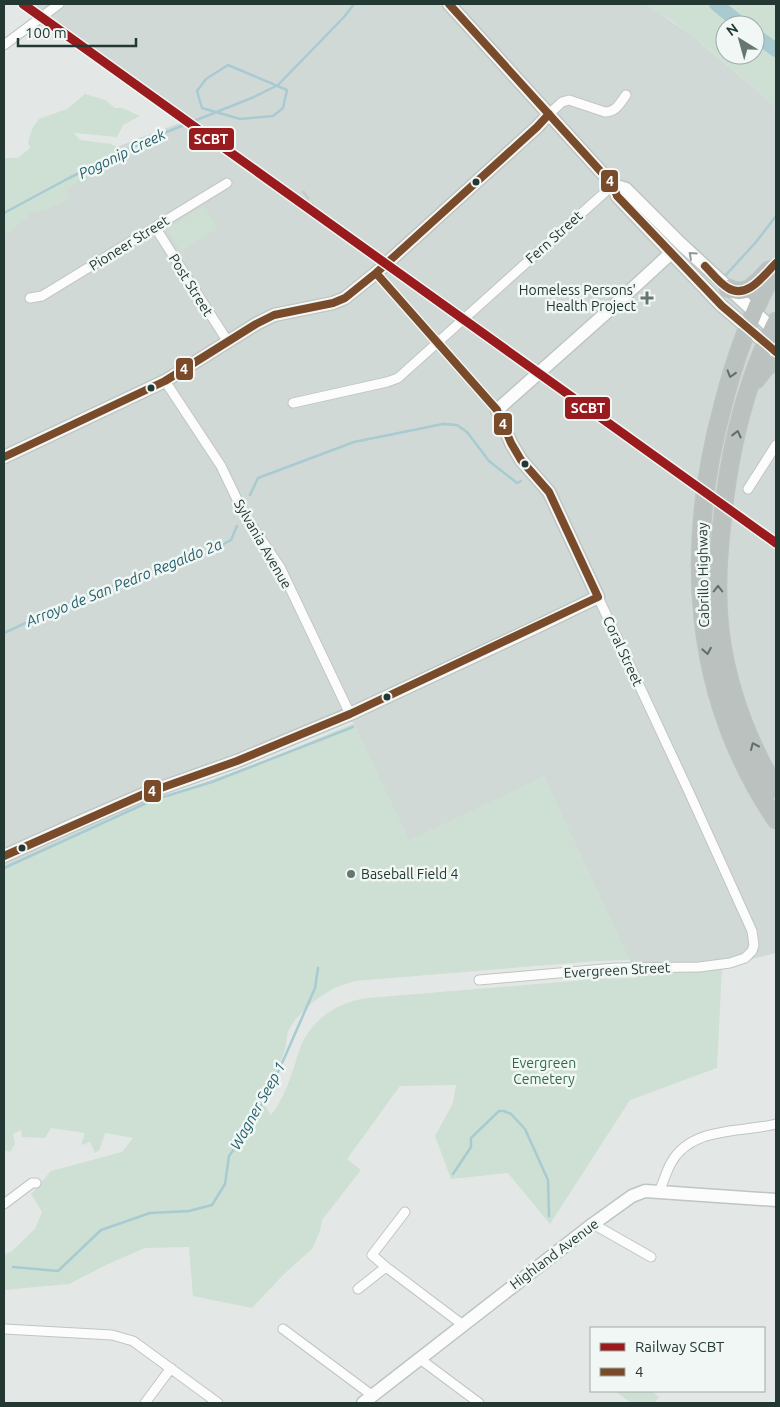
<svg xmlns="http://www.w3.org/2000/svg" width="780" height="1407" viewBox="0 0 780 1407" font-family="Ubuntu,sans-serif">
<rect width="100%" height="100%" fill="#e3e8e6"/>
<path fill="#d1d9d6" d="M26,4H646L694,37L776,107V953L717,968H633L544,777L409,841L348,712L62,840L4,867V204L110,150L134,140L188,120Z"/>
<path fill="#cedfd3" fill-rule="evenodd" d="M644,4H776V107L703,44L672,21ZM725,25H755V55H725Z
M85,94L105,100L115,108H122L140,116L123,125L117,137L74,133L80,140L111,144L128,153L95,171L67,189L68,199L53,207L33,212L12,230L4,236V158H18L30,148L28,142L33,127L39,119L67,109Z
M204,206L218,228L181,252L167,229Z
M354,723L409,840L544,777L630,960L597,961L355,981L336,987L321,996L307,1007L295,1020L288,1031L285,1050L264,1104L271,1115C281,1102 288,1086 293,1070C296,1063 297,1055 300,1048C312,1019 337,1002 368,998L597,979L637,978L633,968L722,967L717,1068L630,1100L550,1224L508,1173L451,1179L435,1136L453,1103L456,1085L400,1086L347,1159L361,1170L322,1220L320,1231L312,1249L284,1274L252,1308L193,1296L189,1247L145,1248L108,1264L69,1284L4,1290V1255L12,1251L35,1229L42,1212L31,1194L51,1171L122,1152L133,1138L105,1133L100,1149L95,1153L90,1142L81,1145L85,1133L51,1128L45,1138L22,1137L21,1130L13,1134L15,1144L10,1152L4,1150V867L141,805L267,760Z
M615,1391H651L659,1397L654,1403H631Z"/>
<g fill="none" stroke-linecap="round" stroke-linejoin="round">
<path stroke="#a8cbd1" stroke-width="2.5" d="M228,65L287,90L283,108L273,116L240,119L202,108L197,91L206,79Z
M4,213L69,178L154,137L254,97L278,85L344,17L354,4
M724,277L756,242L776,216
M250,495L258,478L354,442L443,424L457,425L467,432L489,461L517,483L521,481
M4,633L80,598L208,553L231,540L237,526
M4,868L153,800L212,782L353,727
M453,1174L471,1147V1138L499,1111H504L511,1114L525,1129L548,1180L549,1216
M13,1267L58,1271L101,1230L150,1213L189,1211L212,1205L225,1184L229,1156L242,1138L269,1092L287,1052L315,988L318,968"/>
<path stroke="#a8cbd1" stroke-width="14" d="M716,4L742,25
M755,35L776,50"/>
<defs>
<path id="street" d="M4,45L59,4
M549,114L562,102L569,100L605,112C616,112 620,103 626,95
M155,227L228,342
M376,273L497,410
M30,298L42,296L227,183
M165,381L221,466L244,514L280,567L350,714
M293,403L387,382L398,378L613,185
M748,489L776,445
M479,980L615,968L699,967L730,963L745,958L752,951L754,945L752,931L689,792L598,597
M659,1192C663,1183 666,1172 671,1163C691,1126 741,1133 776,1124
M4,1204L32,1183H36
M593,1224L651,1257
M386,1267L463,1325
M358,1289L386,1267L372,1255L405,1212
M4,1329L112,1335L133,1341L218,1403
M283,1329L373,1396
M420,1359L479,1403
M145,1403L171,1368"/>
<path id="secondary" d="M449,4L613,185L617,196L632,212L722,306L776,352
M613,185L626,189L680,243L776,332
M4,457L165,381L256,324L274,315L333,303L345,298L376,273L537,127L549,114
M4,856L75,824L144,794L237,761L350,714L530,630L598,597L549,492L521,460L511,443L497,410L606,313L671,253
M363,1403L593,1224L632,1196L645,1191L776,1200"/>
<path id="highway" d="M776,267C752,311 735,357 723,405C684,548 691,694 776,820
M728,288C747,298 757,282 769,270
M776,321C749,375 733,436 725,496C721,530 717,564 718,598C719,665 742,732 776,789
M756,380L767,366L776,363"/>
</defs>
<use href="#street" stroke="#c0c5c3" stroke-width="11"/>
<use href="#secondary" stroke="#bfc5c3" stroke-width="15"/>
<use href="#highway" stroke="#bcc4c2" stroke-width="19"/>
<use href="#street" stroke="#fbfcfb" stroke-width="9"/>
<use href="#secondary" stroke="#fbfcfb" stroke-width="12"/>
<use href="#highway" stroke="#bac1bf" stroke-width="16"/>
<path stroke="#c7c9c9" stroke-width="2.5" stroke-dasharray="10 5" stroke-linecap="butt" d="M303,191C313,207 326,219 340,231
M588,399L609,422L634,442"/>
<defs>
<path id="bus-1" d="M449,4L613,185L617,196L722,306L776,352
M705,266C712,273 719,283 728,288C747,300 764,275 776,263
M376,273L497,410L511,443L521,460L549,492L598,597
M4,457L165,381L256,324L274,315L333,303L345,298L376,273L537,127L549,114
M4,856L144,794L237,761L350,714L598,597"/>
</defs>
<use href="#bus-1" stroke="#f1f7f4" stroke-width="11"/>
<use href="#bus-1" stroke="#7a4b2a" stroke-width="8"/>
<defs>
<path id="rail-1" d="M23,4L776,543"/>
</defs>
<use href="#rail-1" stroke="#f1f7f4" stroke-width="12"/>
<use href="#rail-1" stroke="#991b1e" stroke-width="9"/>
</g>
<defs><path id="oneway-chevron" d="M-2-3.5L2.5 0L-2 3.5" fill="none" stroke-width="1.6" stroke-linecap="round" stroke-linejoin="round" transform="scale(1.25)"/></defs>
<use stroke="#8f9a97" href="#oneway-chevron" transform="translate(692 255) rotate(-138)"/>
<g stroke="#5f6f6b">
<use href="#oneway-chevron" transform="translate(731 374) rotate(107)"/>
<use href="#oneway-chevron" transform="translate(737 434) rotate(-76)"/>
<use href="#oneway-chevron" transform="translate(718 589) rotate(-90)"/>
<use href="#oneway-chevron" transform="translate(707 651) rotate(80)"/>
<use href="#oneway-chevron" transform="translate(754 746) rotate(-114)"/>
</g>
<g fill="#233833" stroke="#f1f7f4" stroke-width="2">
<circle cx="476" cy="182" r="4.5"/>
<circle cx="151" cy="388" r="4.5"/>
<circle cx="525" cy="464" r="4.5"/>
<circle cx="387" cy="697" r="4.5"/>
<circle cx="22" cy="848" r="4.5"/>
</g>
<g fill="#667672" stroke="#f1f7f4" stroke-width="2">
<path d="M644.5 290.5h5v5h5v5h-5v5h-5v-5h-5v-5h5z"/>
<circle cx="351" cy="874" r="5"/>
</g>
<g text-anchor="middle" stroke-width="5" stroke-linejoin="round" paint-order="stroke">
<g font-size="14" fill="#233833" stroke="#f1f7f4">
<text transform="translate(554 237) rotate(-42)" y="5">Fern Street</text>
<text transform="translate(129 243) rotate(-32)" y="5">Pioneer Street</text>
<text transform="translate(191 285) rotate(58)" y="5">Post Street</text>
<text transform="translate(263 544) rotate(60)" y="5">Sylvania Avenue</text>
<text transform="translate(703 575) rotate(-91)" y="5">Cabrillo Highway</text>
<text transform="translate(623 651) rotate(65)" y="5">Coral Street</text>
<text transform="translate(617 970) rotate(-3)" y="5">Evergreen Street</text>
<text transform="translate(554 1254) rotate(-37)" y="5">Highland Avenue</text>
</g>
<g font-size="14" fill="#233833" stroke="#f1f7f4" text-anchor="end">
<text x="636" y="295">Homeless Persons'<tspan x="636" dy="16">Health Project</tspan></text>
<text x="361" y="879" text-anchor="start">Baseball Field 4</text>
</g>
<g font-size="14" fill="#326a48" stroke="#f1f7f4">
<text x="544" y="1068">Evergreen<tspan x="544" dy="16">Cemetery</tspan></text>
</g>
<g font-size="15" font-style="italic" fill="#25606d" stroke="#f1f7f4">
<text transform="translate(122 154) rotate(-26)" y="5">Pogonip Creek</text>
<text transform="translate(124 583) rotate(-22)" y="5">Arroyo de San Pedro Regaldo 2a</text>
<text transform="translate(258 1106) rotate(-61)" y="5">Wagner Seep 1</text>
</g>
</g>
<g stroke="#f1f7f4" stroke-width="2">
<rect x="188" y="127" width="47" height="24" rx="5" fill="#991b1e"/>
<rect x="600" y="169" width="19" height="24" rx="5" fill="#7a4b2a"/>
<rect x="175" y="357" width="19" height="24" rx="5" fill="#7a4b2a"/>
<rect x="564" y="396" width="47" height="24" rx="5" fill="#991b1e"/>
<rect x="493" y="412" width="20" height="24" rx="5" fill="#7a4b2a"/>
<rect x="143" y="779" width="19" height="24" rx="5" fill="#7a4b2a"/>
</g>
<g font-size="14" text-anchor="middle" font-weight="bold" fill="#fff">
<text x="211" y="144">SCBT</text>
<text x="610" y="186">4</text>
<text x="184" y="374">4</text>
<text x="588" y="413">SCBT</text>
<text x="503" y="429">4</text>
<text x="152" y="796">4</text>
</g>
<rect width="780" height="1407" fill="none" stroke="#233833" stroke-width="10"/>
<rect x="590" y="1327" width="175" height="65" fill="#f1f7f4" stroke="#9faba7"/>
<rect x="600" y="1343" width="25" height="8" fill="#991b1e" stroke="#9faba7"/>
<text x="635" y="1352" font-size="15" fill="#233833">Railway SCBT</text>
<rect x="600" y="1368" width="25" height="8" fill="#7a4b2a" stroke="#9faba7"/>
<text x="635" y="1377" font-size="15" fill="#233833">4</text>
<g transform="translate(740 40) rotate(323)"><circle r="24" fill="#f1f7f4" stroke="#9faba7"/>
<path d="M0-4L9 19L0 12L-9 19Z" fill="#667672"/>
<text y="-8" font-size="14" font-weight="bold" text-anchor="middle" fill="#233833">N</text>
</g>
<path d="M18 38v8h118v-8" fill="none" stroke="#233833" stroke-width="2.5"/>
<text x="25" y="38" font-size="15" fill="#233833" stroke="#f1f7f4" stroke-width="4" paint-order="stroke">100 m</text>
</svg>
